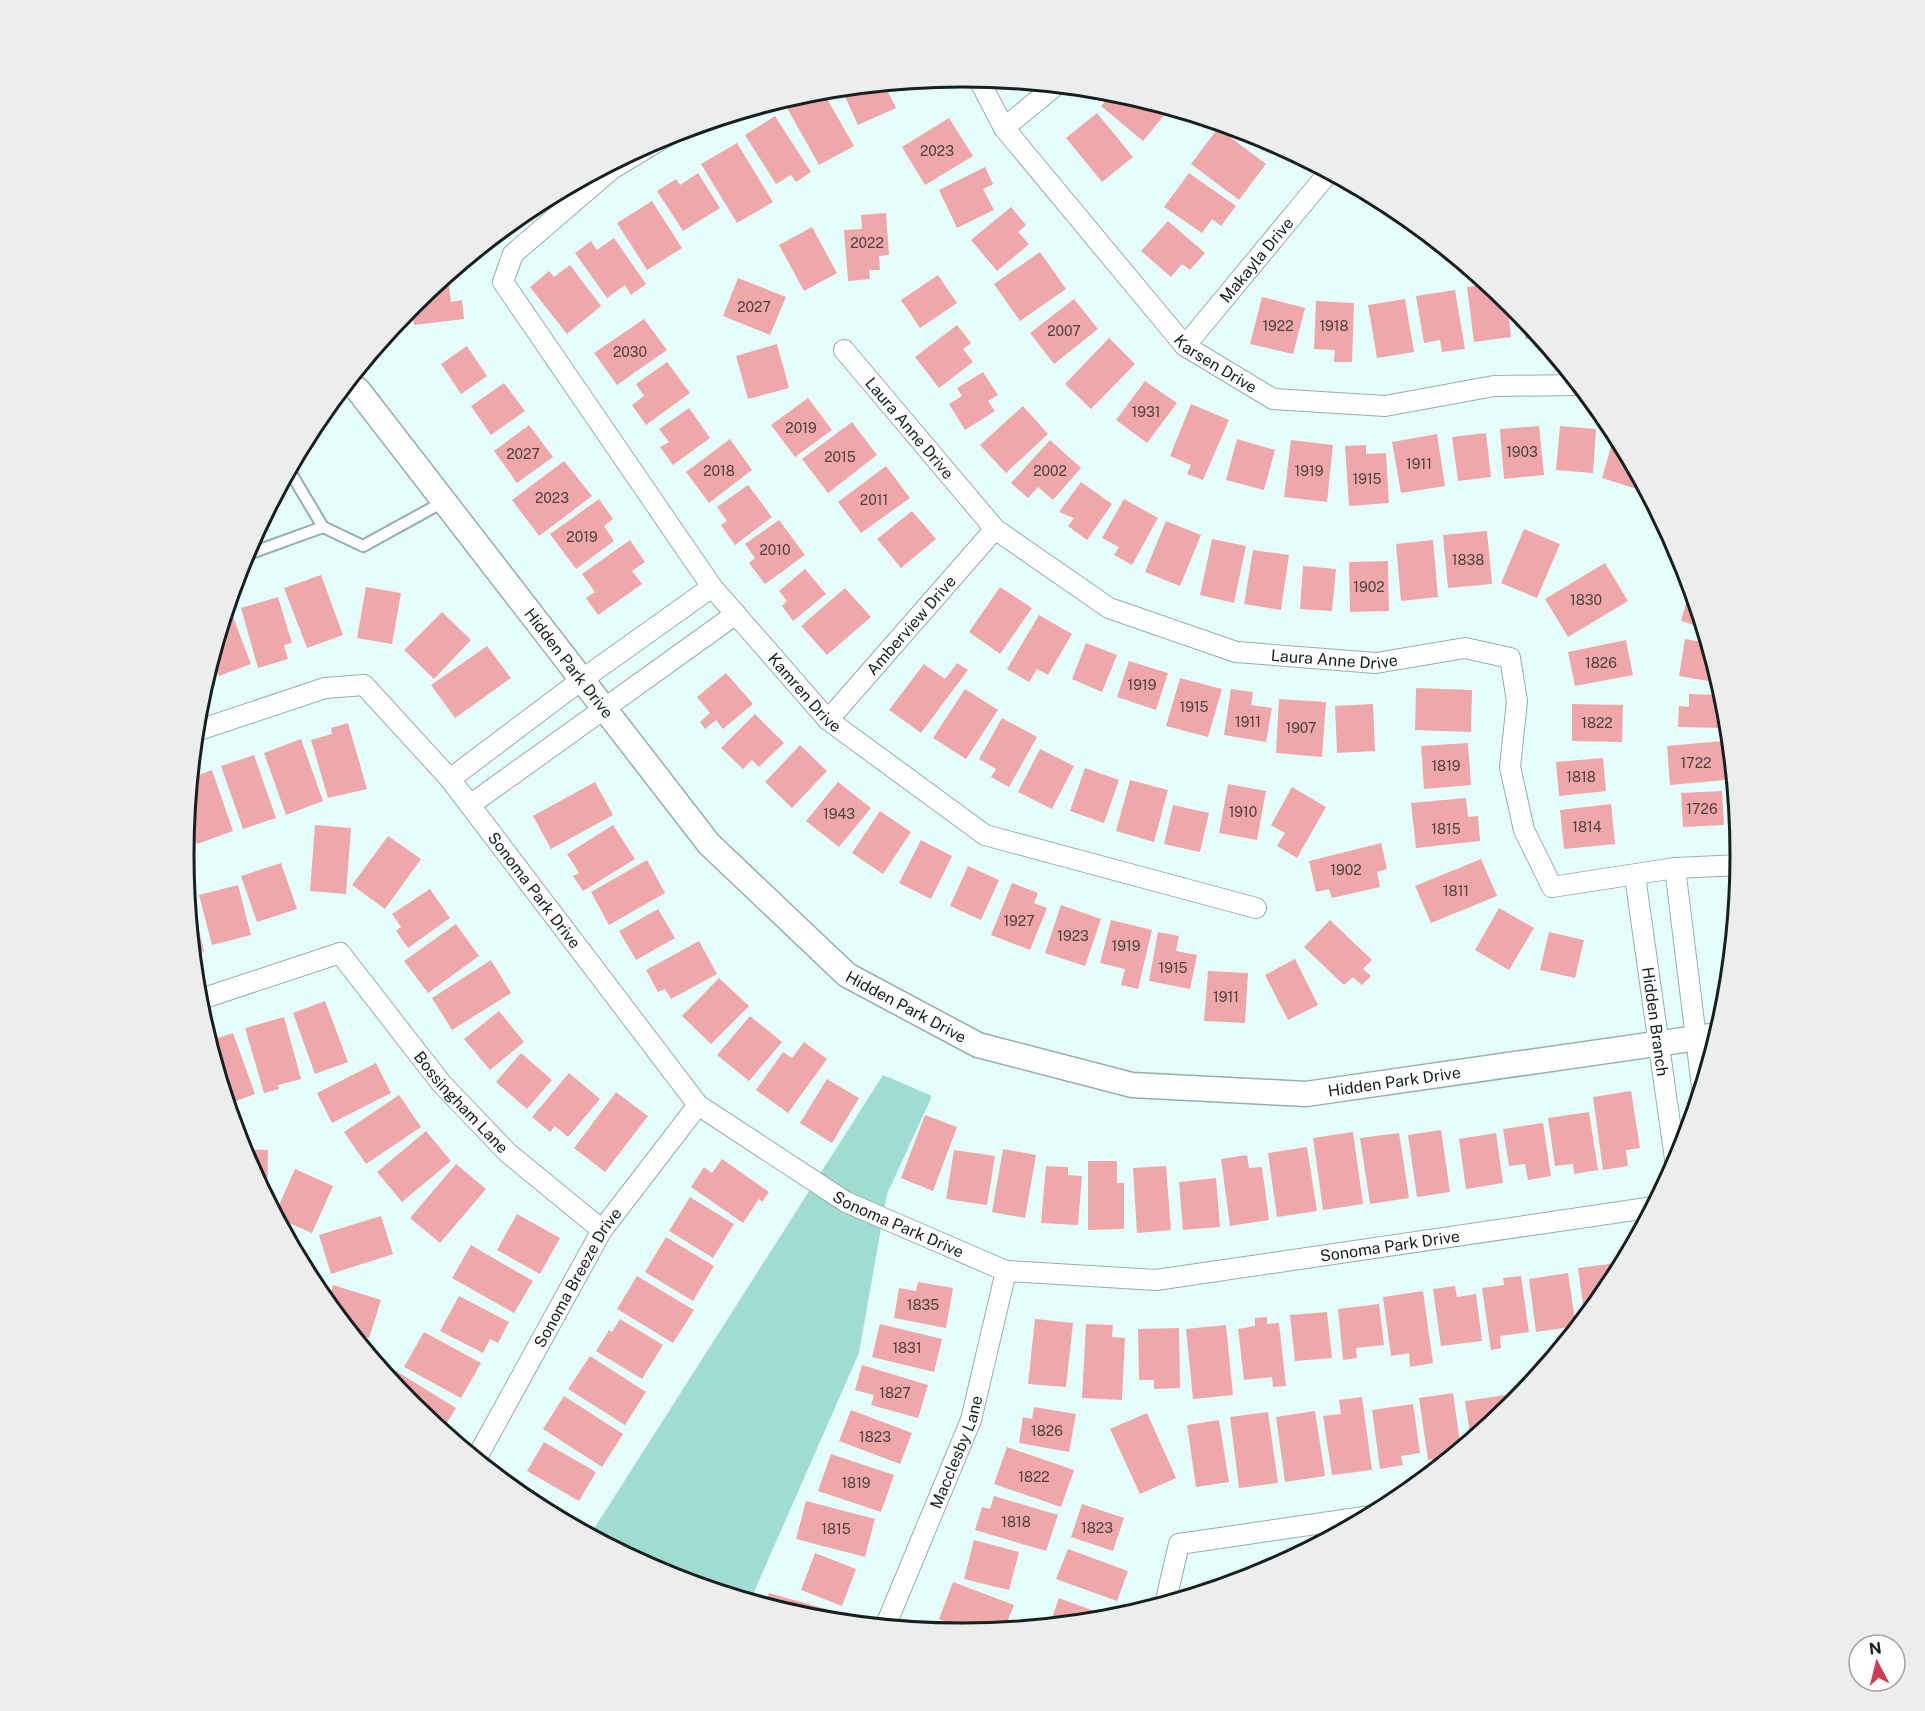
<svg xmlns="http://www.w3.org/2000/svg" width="1925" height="1711" viewBox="0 0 1925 1711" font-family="'Public Sans',sans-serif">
<rect width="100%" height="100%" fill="#e6fefb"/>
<path fill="#a1dcd4" d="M883,1075L932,1096L887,1194L859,1353L750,1601L664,1575L590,1535Z"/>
<path fill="#efa7a9" d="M916,81L895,92L891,84L905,82Z
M884,84L896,108L858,125L841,88Z
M822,90L854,146L819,165L786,106L813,91Z
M1113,91L1156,104L1166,113L1143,141L1101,106Z
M1097,113L1133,157L1102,182L1066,138Z
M775,116L811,172L796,182L791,175L776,184L745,135Z
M949,118L973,156L925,185L902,147Z
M1218,128L1266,164L1239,200L1191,164Z
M1238,129L1261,136L1268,140L1261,148Z
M737,143L773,202L737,223L701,164Z
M985,167L993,184L983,189L994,210L957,228L939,190Z
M698,173L720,208L683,231L657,191L676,179L680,185Z
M1189,173L1236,206L1221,226L1212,219L1202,233L1164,207Z
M652,201L682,248L647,270L617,223Z
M1011,207L1026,225L1018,232L1029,244L997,271L971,240Z
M886,213L889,255L879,256L880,270H869L870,279L848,281L844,230L862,229L861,215Z
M1168,221L1205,253L1190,270L1182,264L1171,277L1141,251Z
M812,227L837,273L804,291L779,245Z
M614,238L646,284L631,295L625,285L607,298L575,253L591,241L597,250Z
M1040,252L1066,289L1020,321L994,284Z
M570,265L601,306L567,334L530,287L549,271L554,277Z
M938,275L957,303L920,328L901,300Z
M448,278L451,302L462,300L464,319L414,325L411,305L443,279Z
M738,278L786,297L770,335L723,316Z
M1489,284L1507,299L1511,337L1474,342L1467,287Z
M1455,290L1465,349L1442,352L1440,340L1424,343L1416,296Z
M1262,297L1305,308L1293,354L1250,344Z
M1074,299L1098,329L1054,364L1030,333Z
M1405,299L1414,352L1377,358L1368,305Z
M1316,301L1354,303L1352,362H1334L1335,350L1314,349Z
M644,319L667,350L617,385L594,353Z
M1525,319L1542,339H1525Z
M957,325L971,343L963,349L973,362L939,388L915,357Z
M1109,338L1135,364L1091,409L1065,384Z
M777,344L789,388L748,399L736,356Z
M467,346L487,376L461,394L441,364Z
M667,362L690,393L646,425L632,405L644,396L636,384Z
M983,372L998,395L988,401L995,411L965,430L949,404L962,396L957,388Z
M1145,381L1177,403L1147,443L1116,420Z
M504,383L525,411L491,435L471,406Z
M808,398L832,430L795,457L771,425Z
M1191,404L1229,420L1203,480L1187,474L1191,465L1170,456Z
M1023,406L1048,434L1006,473L980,445Z
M689,408L710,438L673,465L660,447L669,442L659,429Z
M852,422L877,455L828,493L802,459Z
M529,425L553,457L517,483L494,451Z
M1539,426L1544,475L1504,479L1500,429Z
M1560,426L1596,429L1593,473L1556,470Z
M1615,432L1640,478L1637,489L1602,478Z
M1486,433L1491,477L1458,481L1452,437Z
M1437,434L1445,486L1401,493L1392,442Z
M730,439L752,470L709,503L686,472Z
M1237,439L1275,450L1264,490L1226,480Z
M1050,440L1081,468L1053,500L1038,487L1028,498L1011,483Z
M1291,440L1333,445L1327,502L1284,497Z
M1366,445V454L1386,453L1389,503L1349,506L1345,446Z
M564,461L592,496L539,536L512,500Z
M886,466L910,498L861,533L838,502Z
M1081,482L1112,504L1087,540L1068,526L1074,518L1059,512Z
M748,485L772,517L735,545L721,525L727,521L717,507Z
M599,499L613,519L604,526L614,541L576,569L550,534Z
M1124,499L1158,518L1132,565L1114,555L1119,547L1102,538Z
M912,511L936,539L901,568L877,539Z
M779,520L805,555L765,584L749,563L755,558L745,544Z
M1166,521L1201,535L1180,586L1145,572Z
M1524,529L1560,544L1537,598L1501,583Z
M1487,531L1492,584L1448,588L1443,535Z
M1212,539L1246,546L1234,603L1200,595Z
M630,540L645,562L632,571L642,584L598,615L586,598L595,592L582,574Z
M1433,540L1438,597L1401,601L1396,544Z
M1253,550L1289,555L1281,610L1244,604Z
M1388,561L1389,611L1350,612L1349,562Z
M1605,563L1628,601L1568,637L1545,599Z
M1303,566L1336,569L1332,611L1300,609Z
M805,569L826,594L793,621L782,606L787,601L779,591Z
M321,575L343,635L307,648L284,588Z
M1691,585L1703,628L1681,621Z
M366,587L401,593L392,644L357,638Z
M1000,587L1032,608L1000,654L969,632Z
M845,588L871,617L827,655L801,626Z
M278,597L292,643L284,645L288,659L258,668L241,608Z
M229,606L251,664L219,676L212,658Z
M442,612L471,640L434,679L404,650Z
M1039,615L1072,634L1048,675L1037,669L1029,682L1007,669Z
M1685,639L1708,643L1720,683L1679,676Z
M1626,640L1633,675L1575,686L1568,652Z
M1086,643L1117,655L1102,692L1072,679Z
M487,646L511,678L455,718L431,685Z
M1129,661L1168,673L1156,710L1117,697Z
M957,663L968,670L921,733L889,710L924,664L945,679Z
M726,673L753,704L723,729L716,720L705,729L700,722L710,713L697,697Z
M1180,678L1222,689L1208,737L1166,726Z
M1416,688L1472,690L1471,732L1415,730Z
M965,689L998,710L966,759L933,738Z
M1231,689L1253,692L1251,705L1272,708L1266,742L1224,735Z
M1689,694L1723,695L1722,728L1678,727L1679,706L1689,707Z
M1279,699L1326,702L1322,757L1276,753Z
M1373,704L1375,751L1337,753L1335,706Z
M1572,704L1623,705L1622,742L1572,741Z
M755,714L784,743L759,767L752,760L743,769L721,748Z
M1002,718L1037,737L1009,787L991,777L996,769L979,759Z
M348,723L367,789L328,798L311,740L332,734L331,728Z
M301,739L323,801L286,815L264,753Z
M1722,741L1725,780L1670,785L1667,746Z
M1468,743L1471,785L1424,789L1421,746Z
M800,745L827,771L792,808L765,782Z
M1040,749L1074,766L1052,809L1018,792Z
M254,755L276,818L243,829L221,766Z
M1603,758L1606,791L1559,796L1556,762Z
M1085,768L1119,780L1104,823L1070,811Z
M212,770L233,831L197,844L187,816L191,778Z
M1130,780L1168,790L1154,842L1116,831Z
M595,782L613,815L551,849L533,816Z
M838,782L871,808L839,847L806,821Z
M1228,784L1266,791L1257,840L1219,833Z
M1292,787L1326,807L1297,858L1277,846L1285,833L1271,825Z
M1722,791L1724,825L1683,827L1681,793Z
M1466,798L1468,817L1478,816L1480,841L1416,848L1411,803Z
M1611,804L1615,844L1564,849L1560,810Z
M1173,805L1209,813L1200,852L1164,844Z
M880,811L911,832L883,874L852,853Z
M315,825L351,828L346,894L310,891Z
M613,825L635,859L583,891L573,876L579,873L567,854Z
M388,836L421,859L385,909L352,885Z
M921,840L952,856L931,899L899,883Z
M1381,843L1387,869L1377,872L1380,887L1332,898L1329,889L1316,892L1309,861Z
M1481,859L1497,896L1431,923L1415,886Z
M647,860L665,893L609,925L591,892Z
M281,863L297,909L257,922L241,876Z
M968,866L999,880L981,920L950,906Z
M1012,883L1038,893L1034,903L1047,908L1030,950L991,935Z
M238,885L251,935L212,945L199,895Z
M430,889L450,918L408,948L396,931L401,927L392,914Z
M192,901L204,951L193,954L188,902Z
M1061,905L1101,919L1085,966L1045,953Z
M1499,908L1534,928L1509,970L1475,950Z
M658,909L675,938L636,960L619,931Z
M1111,920L1152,930L1138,989L1121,985L1125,969L1100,963Z
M1330,920L1372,960L1363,969L1371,976L1362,985L1353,977L1344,985L1304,947Z
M456,924L479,956L428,993L404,961Z
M1158,932L1179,936L1176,951L1197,955L1190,989L1149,981Z
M1549,932L1584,940L1575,978L1540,970Z
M699,941L717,974L671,999L665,989L658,992L646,970Z
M1295,959L1318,1005L1288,1020L1265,975Z
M491,960L511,993L452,1030L432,998Z
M1208,971L1248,973L1245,1023L1204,1021Z
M719,978L749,1006L711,1044L682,1016Z
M325,1001L348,1062L315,1074L293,1013Z
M499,1011L524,1042L490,1070L464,1039Z
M750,1016L782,1042L749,1081L717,1055Z
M284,1017L301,1079L278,1085L279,1089L264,1093L245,1028Z
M233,1033L255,1094L228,1104L209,1041Z
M804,1042L827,1059L788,1113L756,1090L783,1052L792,1058Z
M521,1053L552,1080L527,1109L496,1082Z
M376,1063L391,1093L332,1123L317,1093Z
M569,1073L600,1099L568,1137L555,1126L550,1132L532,1117Z
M827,1079L859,1098L832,1143L800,1123Z
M1631,1091L1640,1148L1626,1150L1628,1166L1603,1170L1593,1097Z
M616,1092L648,1116L605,1172L574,1148Z
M399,1095L421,1127L366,1164L344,1132Z
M1589,1112L1598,1170L1574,1174L1573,1164L1555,1166L1548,1118Z
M925,1115L957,1127L933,1191L901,1178Z
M1543,1123L1551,1176L1528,1180L1525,1164L1509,1166L1503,1129Z
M1441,1130L1450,1192L1417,1197L1408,1135Z
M426,1131L451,1161L402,1202L377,1172Z
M1353,1132L1363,1204L1323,1210L1313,1138Z
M1399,1133L1409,1198L1370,1204L1360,1138Z
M1496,1133L1503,1183L1466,1189L1459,1139Z
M1307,1147L1317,1211L1277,1217L1268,1153Z
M242,1149L268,1150L267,1199L243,1153Z
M1003,1149L1036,1155L1025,1218L992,1212Z
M954,1150L995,1156L987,1205L946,1199Z
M1247,1155L1249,1168L1262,1167L1269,1220L1230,1226L1221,1159Z
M722,1159L769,1192L762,1202L759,1199L743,1223L691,1187L704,1167L712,1173Z
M1088,1161H1117V1183H1124V1229L1088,1230Z
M456,1164L486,1189L440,1243L410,1218Z
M1046,1166L1068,1167V1175L1082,1176L1078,1225L1041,1223Z
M1166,1166L1171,1230L1137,1233L1133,1168Z
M295,1169L333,1186L312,1233L277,1218L275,1214Z
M1216,1178L1220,1227L1183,1230L1179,1182Z
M690,1197L734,1224L713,1258L669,1231Z
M517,1214L560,1238L540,1274L497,1250Z
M381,1216L393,1254L331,1274L319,1235Z
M666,1237L714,1266L693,1301L645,1272Z
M471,1245L533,1281L514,1313L452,1278Z
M1617,1263L1618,1273L1610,1289L1585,1319L1578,1268Z
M1568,1273L1576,1326L1536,1332L1529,1279Z
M637,1276L694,1310L673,1343L617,1309Z
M1521,1276L1529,1332L1500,1336L1501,1348L1491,1350L1482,1288L1504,1285L1503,1278Z
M918,1282L953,1288L946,1328L894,1318L899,1288L916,1291Z
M333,1285L381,1300L369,1338L350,1332L327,1303Z
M1455,1286L1457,1297L1476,1294L1482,1341L1441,1346L1433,1289Z
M1423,1291L1433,1363L1410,1367L1409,1353L1391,1356L1383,1297Z
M459,1296L509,1322L498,1343L490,1339L483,1353L440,1331Z
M1379,1304L1384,1345L1356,1348L1357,1358L1343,1360L1338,1309Z
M1327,1312L1332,1358L1295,1361L1290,1315Z
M1267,1317V1324L1279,1323L1286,1386L1273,1387L1272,1377L1244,1380L1238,1329L1255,1326V1318Z
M620,1319L663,1345L642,1379L596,1351L609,1330L612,1332Z
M1035,1319L1073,1323L1066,1387L1028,1384Z
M880,1324L942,1339L934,1372L872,1357Z
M1086,1324L1113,1325L1112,1337L1125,1338L1122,1400L1082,1398Z
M1226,1325L1233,1395L1193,1399L1186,1329Z
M1179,1328L1180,1388L1154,1389V1380H1139L1138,1329Z
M424,1332L481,1363L461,1398L404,1367Z
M590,1356L646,1392L625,1425L568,1389Z
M862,1365L928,1385L918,1418L871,1405L874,1395L855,1390Z
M393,1369L456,1408L444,1428L433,1423L411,1406L388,1377Z
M1528,1389L1513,1407H1512L1510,1391Z
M1453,1393L1461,1449L1452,1456L1428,1460L1419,1398Z
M1506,1395L1508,1411L1471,1441L1465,1401Z
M564,1396L623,1434L602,1467L543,1429Z
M1362,1397L1372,1470L1332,1475L1323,1416L1341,1414L1339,1400Z
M1413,1404L1420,1453L1401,1456L1403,1465L1380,1469L1372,1410Z
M1034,1407L1076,1414L1069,1452L1019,1443L1023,1417L1032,1419Z
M851,1410L912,1433L900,1464L839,1441Z
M1315,1411L1325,1476L1285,1482L1276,1417Z
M1268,1412L1278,1483L1239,1488L1230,1417Z
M1147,1413L1176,1478L1140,1494L1110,1429Z
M1219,1420L1229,1482L1196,1487L1187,1425Z
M544,1442L596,1472L579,1501L527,1471Z
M1007,1447L1074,1470L1061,1507L994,1484Z
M831,1454L894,1475L881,1512L818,1491Z
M994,1496L1058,1515L1046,1551L975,1530L982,1507L990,1509Z
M806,1501L875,1519L865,1557L796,1539Z
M1082,1504L1124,1518L1113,1551L1071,1537Z
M974,1540L1019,1552L1009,1590L964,1579Z
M1068,1549L1128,1571L1117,1601L1056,1579Z
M815,1553L856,1569L842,1606L801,1590Z
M1229,1574L1250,1578L1226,1586Z
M953,1582L1014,1605L1004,1630L976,1633L939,1619Z
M769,1593L837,1612L834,1622L810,1619L765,1606Z
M1059,1598L1116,1619L1049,1626Z"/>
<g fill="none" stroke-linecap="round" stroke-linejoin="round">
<defs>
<path id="service" d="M289,470L323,527
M243,556L323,527L363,546L443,502"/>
<g id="minor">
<path id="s1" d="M978,78L1004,128L1185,346L1273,399L1385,406L1494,386L1579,385"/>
<path d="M1004,128L1055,86"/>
<path id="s2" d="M668,135L612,169L513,254L503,282L712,587L828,720L985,835L1256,908"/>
<path id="s3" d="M1185,346L1329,172"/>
<path id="s4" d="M844,350L995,529L1109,608L1236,652L1376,663L1465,648L1510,658L1517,701L1510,767L1524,830L1552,887L1675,868L1741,865"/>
<path id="s5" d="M828,720L995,529"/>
<path id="s6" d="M196,731L325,688L364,685L450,779L698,1105L846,1202L1006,1271L1156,1280L1654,1207"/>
<path d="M450,779L580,681L712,587"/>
<path d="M470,805L736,614"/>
<path d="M1675,868L1702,1087"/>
<path id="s7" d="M1635,876L1676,1166"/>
<path id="s8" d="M198,1000L340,953L441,1083L508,1153L602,1230"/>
<path id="s9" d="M476,1459L602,1230L698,1105"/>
<path d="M1165,1604L1179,1544L1371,1516"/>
<path id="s10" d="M885,1627L971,1420L1006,1271"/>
</g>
<g id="tertiary">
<path id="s11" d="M348,382L358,390L709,844L847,975L978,1045L1132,1085L1306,1094L1718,1035"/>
</g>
</defs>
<use href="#service" stroke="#93b0ac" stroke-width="14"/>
<use href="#minor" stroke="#93b0ac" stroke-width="22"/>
<use href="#tertiary" stroke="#93b0ac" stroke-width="27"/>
<use href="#service" stroke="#fff" stroke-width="10"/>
<use href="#minor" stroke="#fff" stroke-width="20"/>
<use href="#tertiary" stroke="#fff" stroke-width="24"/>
</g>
<g text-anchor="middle" stroke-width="5" stroke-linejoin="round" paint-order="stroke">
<g font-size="14" fill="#4c4242">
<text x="937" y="156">2023</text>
<text x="867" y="248">2022</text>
<text x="754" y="312">2027</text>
<text x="1278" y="331">1922</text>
<text x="1334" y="331">1918</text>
<text x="1064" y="336">2007</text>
<text x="630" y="357">2030</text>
<text x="1146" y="417">1931</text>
<text x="801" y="433">2019</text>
<text x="1522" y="457">1903</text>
<text x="523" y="459">2027</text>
<text x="840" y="462">2015</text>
<text x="1419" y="469">1911</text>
<text x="719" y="476">2018</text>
<text x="1050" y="476">2002</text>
<text x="1309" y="476">1919</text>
<text x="1367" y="484">1915</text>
<text x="552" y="503">2023</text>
<text x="874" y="505">2011</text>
<text x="582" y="542">2019</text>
<text x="775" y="555">2010</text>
<text x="1468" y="565">1838</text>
<text x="1369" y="592">1902</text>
<text x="1586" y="605">1830</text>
<text x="1601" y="668">1826</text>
<text x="1142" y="690">1919</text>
<text x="1194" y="712">1915</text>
<text x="1248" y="727">1911</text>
<text x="1597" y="728">1822</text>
<text x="1301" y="733">1907</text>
<text x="1696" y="768">1722</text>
<text x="1446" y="771">1819</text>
<text x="1581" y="782">1818</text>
<text x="1702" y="814">1726</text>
<text x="1243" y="817">1910</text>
<text x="839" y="819">1943</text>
<text x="1587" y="832">1814</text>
<text x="1446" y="834">1815</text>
<text x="1346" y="875">1902</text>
<text x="1456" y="896">1811</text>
<text x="1019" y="926">1927</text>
<text x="1073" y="941">1923</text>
<text x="1126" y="951">1919</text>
<text x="1173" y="973">1915</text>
<text x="1226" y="1002">1911</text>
<text x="923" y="1310">1835</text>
<text x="907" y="1353">1831</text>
<text x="895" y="1398">1827</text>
<text x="1047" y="1436">1826</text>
<text x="875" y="1442">1823</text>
<text x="1034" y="1482">1822</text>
<text x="856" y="1488">1819</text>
<text x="1016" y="1527">1818</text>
<text x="1097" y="1533">1823</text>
<text x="836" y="1534">1815</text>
</g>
<g font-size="16" fill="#15201f" stroke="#fff">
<text dy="6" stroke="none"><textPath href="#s3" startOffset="112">Makayla Drive</textPath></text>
<text dy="6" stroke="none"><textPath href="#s1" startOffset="375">Karsen Drive</textPath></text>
<text dy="6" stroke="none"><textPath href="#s4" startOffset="102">Laura Anne Drive</textPath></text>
<text dy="6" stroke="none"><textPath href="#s5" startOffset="126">Amberview Drive</textPath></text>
<text dy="6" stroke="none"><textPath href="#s4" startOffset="606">Laura Anne Drive</textPath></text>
<text dy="6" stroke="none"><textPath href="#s11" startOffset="358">Hidden Park Drive</textPath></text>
<text dy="6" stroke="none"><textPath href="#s2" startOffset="736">Kamren Drive</textPath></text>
<text dy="6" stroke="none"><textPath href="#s6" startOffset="442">Sonoma Park Drive</textPath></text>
<text dy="6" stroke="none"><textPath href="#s11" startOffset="844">Hidden Park Drive</textPath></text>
<text dy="6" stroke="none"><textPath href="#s7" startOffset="147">Hidden Branch</textPath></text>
<text dy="6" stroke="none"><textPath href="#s11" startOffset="1348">Hidden Park Drive</textPath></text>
<text dy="6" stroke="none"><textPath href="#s8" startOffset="342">Bossingham Lane</textPath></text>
<text dy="6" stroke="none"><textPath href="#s6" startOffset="946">Sonoma Park Drive</textPath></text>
<text dy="6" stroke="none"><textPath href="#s6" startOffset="1450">Sonoma Park Drive</textPath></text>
<text dy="6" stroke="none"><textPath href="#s9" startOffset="208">Sonoma Breeze Drive</textPath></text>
<text dy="6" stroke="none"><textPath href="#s10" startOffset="189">Macclesby Lane</textPath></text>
</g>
</g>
<path d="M0 0H1925V1711H0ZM194 855a768 768 0 1 1 1536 0a768 768 0 1 1-1536 0Z" fill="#eceded" fill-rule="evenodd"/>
<path fill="none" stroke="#15201f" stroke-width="3" d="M194 855a768 768 0 1 1 1536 0a768 768 0 1 1-1536 0Z"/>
<g transform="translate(1877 1663) rotate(353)"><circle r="28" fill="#ffffff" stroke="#a1a6a5" stroke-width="1.5"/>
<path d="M0-4.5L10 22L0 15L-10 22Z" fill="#ce3e53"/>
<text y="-9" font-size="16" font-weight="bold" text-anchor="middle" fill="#15201f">N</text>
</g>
</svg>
